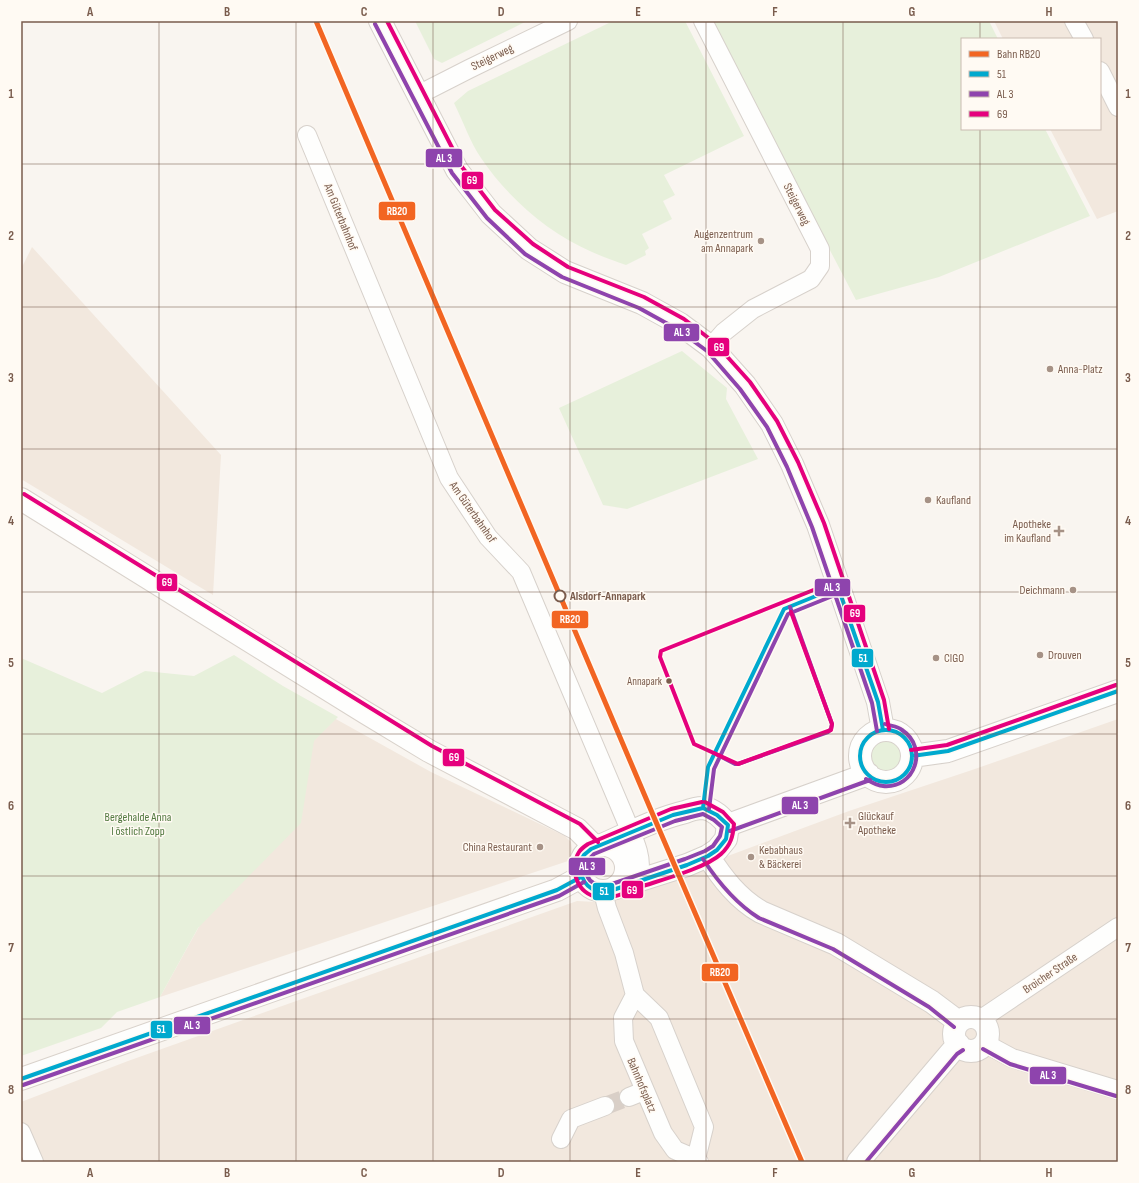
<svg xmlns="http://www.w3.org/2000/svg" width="1139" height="1183" viewBox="0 0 1139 1183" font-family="'Sofia Sans Condensed',sans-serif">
<rect width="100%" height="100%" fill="#f9f5f0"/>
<path fill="#f2e8de" d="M994,21H1118V211L1097,219L1050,129H1100V39H1003Z
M32,247L221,455L213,595L21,479V269Z
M325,713L431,772L565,836L571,842L573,854L568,861L160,997L201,923L309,734Z
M1118,719V1162H21V1102L128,1061L577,901L596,902L658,882L849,811L972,770Z"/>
<path fill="#e7f0db" d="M415,21H527L442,63L434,59Z
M613,21H685L744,136L664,175L675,195L663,201L672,219L642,234L649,248L645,251L646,255L626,265C615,261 603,257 592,252C548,233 508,198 481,158C470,142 463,121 454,103L468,91Z
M710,21H989L998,39H962V129H1045L1090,216L939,277L856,300Z
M682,351L727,388L726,399L758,459L627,509L603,505L559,408Z
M234,655L283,686L338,717L314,741L301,823L198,928L160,997L117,1012L101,1028L21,1056V658L102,693L145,671L194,676Z
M867 756a19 19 0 1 1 38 0a19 19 0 1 1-38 0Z"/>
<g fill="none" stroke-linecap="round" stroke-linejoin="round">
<path stroke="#d9cfc7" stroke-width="18" stroke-dasharray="18 9" stroke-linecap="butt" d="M605,1106L629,1097"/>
<defs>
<path id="minor" d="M703,21L820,249V266L811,279L753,309L724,332L711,347
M1074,21L1084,39
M1100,71L1118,107
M418,95L469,69L568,21
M307,135L449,478L488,537L521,572L625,818C631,833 645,859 638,875C637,878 634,881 632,883
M603,892L607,908L624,953L635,995L659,1018L704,1127L696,1159L699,1162
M635,995L623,1018L624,1041L663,1133L675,1150L696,1159
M982,1020L987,1015L1118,927
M986,1044L1012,1058L1118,1090
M629,1097L644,1091
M21,1132L34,1162
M561,1139L571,1119L605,1106"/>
<path id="tertiary" d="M380,21L457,170L491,214L529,249L565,272L642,303L680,324L711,347L745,385L772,424L792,464L818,525L878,702L883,730
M860 756a26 26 0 1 1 52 0a26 26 0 1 1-52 0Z
M912,756L948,751L1118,691
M728,825L868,774
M602,845C629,833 656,819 685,812C690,810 698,808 703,808C714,809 722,818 728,825L726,839L717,850L708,856L687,865L615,888
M708,856C722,878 738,899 761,912L836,944L932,1002L952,1017L958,1023
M954 1034a17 17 0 1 1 34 0a17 17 0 1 1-34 0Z
M858,1162L953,1050L959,1045"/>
<path id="secondary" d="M21,499L366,713L429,751L577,829L594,846
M580 868a23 23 0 1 1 46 0a23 23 0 1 1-46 0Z
M21,1079L557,890L581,877"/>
</defs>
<use href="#minor" stroke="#d7d1cb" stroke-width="20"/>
<use href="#tertiary" stroke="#d7d1cb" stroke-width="24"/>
<use href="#secondary" stroke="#d9d2cb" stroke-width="24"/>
<use href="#minor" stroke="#fefefd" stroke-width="18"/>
<use href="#tertiary" stroke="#fefefd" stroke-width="22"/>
<use href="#secondary" stroke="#fefefd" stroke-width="22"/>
<defs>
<path id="bus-1" d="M838,587L878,702L883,730
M860 756a26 26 0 1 1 52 0a26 26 0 1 1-52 0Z
M912,756L948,751L1118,691
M703,808L717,815L728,825L726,839L717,850L708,856L687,865L610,891C606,891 601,892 597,891C583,887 575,868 584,855C586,853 589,851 591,849L673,815Z
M703,808L708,767L784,609L838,587
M21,1079L557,890L581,877"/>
<path id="bus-2" d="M375,24L452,173L487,218L525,254L562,277L639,308L677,329L707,351L740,389L767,427L787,467L812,527L872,703L877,731
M714,753L735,764H738L828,732L831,729L832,724L790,607
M866,779C871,782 877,786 883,786C915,789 929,748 902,730C898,726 890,726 885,724
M709,809L714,769L788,614L840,593
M703,814L714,820L722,827L720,836L713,846L705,851L685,859L609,885C606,885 602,885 599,885C582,881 584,863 594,854L675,821Z
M730,831L870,780
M703,859C718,882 735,903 759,918L833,949L929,1007L954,1027
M983,1049L1010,1064L1116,1096
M23,1085L559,896L584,882
M866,1162L957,1054L963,1050"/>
<path id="bus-3" d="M387,21L462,167L495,210L533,244L568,267L644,297L684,319L715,343L750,382L777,421L798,462L824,523L884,700L889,729
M24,494L432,746L580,824L598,842
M791,612L832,724L831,730L738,764L694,744L660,657L661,651L836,581
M911,750L947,745L1116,685
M702,802L671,809L588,844C585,846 581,849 579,852C568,869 578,895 598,897C602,897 607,897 611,897C620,896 630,890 640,887C661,880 706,868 721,854C731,845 733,836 734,824L723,812L705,802"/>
</defs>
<use href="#bus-1" stroke="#fffaf3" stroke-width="7"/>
<use href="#bus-2" stroke="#fffaf3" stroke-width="7"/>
<use href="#bus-3" stroke="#fffaf3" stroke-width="7"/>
<use href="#bus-1" stroke="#00a9ce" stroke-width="4"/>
<use href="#bus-2" stroke="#8e44ad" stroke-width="4"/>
<use href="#bus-3" stroke="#e5007d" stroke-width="4"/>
<defs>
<path id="rail-1" d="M316,21C480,401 637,783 802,1162"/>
</defs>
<use href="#rail-1" stroke="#fffaf3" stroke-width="8"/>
<use href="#rail-1" stroke="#f26522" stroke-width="5"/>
</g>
<path fill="none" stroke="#7a5c4d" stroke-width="1" stroke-opacity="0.55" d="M159,21V1162M296,21V1162M433,21V1162M570,21V1162M706,21V1162M843,21V1162M980,21V39M980,129V1162M21,164H1118M21,307H1118M21,449H1118M21,592H1118M21,734H1118M21,876H1118M21,1019H1118"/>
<g fill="#a69286" stroke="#fffaf3" stroke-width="1.5">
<circle cx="761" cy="241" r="4"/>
<circle cx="1050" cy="369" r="4"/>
<circle cx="928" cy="500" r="4"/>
<path d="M1057 525h4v4h4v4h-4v4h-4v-4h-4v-4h4z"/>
<circle cx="1073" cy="590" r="4"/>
<circle cx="1040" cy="655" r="4"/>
<circle cx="936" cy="658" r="4"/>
<path d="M848 817h4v4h4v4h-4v4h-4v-4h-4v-4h4z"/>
<circle cx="540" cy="847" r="4"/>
<circle cx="751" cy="857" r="4"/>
</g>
<circle fill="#fffaf3" stroke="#7a5c4d" stroke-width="2" cx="560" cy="596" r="5.5"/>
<circle fill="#7a5c4d" stroke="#fffaf3" stroke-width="1.5" cx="669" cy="681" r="3.5"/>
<g text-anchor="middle" stroke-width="3" stroke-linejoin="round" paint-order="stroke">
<g font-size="11" fill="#7a5c4d" stroke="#fffaf3" text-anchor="end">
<text x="662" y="685">Annapark</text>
</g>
<g font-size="12" fill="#7a5c4d" stroke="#fffaf3">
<text transform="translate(492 57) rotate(-26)" y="4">Steigerweg</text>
<text transform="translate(797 204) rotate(63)" y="4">Steigerweg</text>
<text transform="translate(341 217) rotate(68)" y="4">Am Güterbahnhof</text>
<text transform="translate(473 512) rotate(55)" y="4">Am Güterbahnhof</text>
<text transform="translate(1050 973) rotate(-34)" y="4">Broicher Straße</text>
<text transform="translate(642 1085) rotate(67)" y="4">Bahnhofsplatz</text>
</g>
<g font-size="12" fill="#7a5c4d" stroke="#fffaf3" text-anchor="start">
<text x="753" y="238" text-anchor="end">Augenzentrum<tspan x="753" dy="14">am Annapark</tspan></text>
<text x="1058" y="373">Anna-Platz</text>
<text x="936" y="504">Kaufland</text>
<text x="1051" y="528" text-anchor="end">Apotheke<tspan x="1051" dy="14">im Kaufland</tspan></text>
<text x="1065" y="594" text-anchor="end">Deichmann</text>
<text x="1048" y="659">Drouven</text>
<text x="944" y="662">CIGO</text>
<text x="858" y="820">Glückauf<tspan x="858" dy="14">Apotheke</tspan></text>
<text x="532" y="851" text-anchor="end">China Restaurant</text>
<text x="759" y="854">Kebabhaus<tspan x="759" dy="14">&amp; Bäckerei</tspan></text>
</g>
<g font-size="12" font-weight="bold" fill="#7a5c4d" stroke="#fffaf3" text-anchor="start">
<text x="570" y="600">Alsdorf-Annapark</text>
</g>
<g font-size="12" fill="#537a41" stroke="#fffaf3">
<text x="138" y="821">Bergehalde Anna<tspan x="138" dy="14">I östlich Zopp</tspan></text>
</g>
</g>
<g stroke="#fffaf3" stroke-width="1.5">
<rect x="425" y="148" width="38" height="20" rx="4" fill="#8e44ad"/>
<rect x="461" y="171" width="23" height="19" rx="4" fill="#e5007d"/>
<rect x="378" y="201" width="38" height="20" rx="4" fill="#f26522"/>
<rect x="663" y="323" width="37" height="19" rx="4" fill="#8e44ad"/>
<rect x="707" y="337" width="23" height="20" rx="4" fill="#e5007d"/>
<rect x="156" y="573" width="22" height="19" rx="4" fill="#e5007d"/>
<rect x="814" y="578" width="37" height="19" rx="4" fill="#8e44ad"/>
<rect x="843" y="604" width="23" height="19" rx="4" fill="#e5007d"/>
<rect x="551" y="610" width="38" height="19" rx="4" fill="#f26522"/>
<rect x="851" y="648" width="23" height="20" rx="4" fill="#00a9ce"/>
<rect x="442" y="748" width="23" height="19" rx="4" fill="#e5007d"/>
<rect x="781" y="796" width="38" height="19" rx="4" fill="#8e44ad"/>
<rect x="568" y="857" width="38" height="19" rx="4" fill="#8e44ad"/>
<rect x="621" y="880" width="23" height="19" rx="4" fill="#e5007d"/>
<rect x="592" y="882" width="23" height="19" rx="4" fill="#00a9ce"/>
<rect x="701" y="963" width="38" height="19" rx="4" fill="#f26522"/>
<rect x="173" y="1016" width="38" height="19" rx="4" fill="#8e44ad"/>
<rect x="150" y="1020" width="23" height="19" rx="4" fill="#00a9ce"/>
<rect x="1029" y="1066" width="38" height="19" rx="4" fill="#8e44ad"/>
</g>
<g font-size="11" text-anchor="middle" font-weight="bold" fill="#fff">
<text x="444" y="162">AL 3</text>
<text x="472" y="184">69</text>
<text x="397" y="215">RB20</text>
<text x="682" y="336">AL 3</text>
<text x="719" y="351">69</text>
<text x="167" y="586">69</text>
<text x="832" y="591">AL 3</text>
<text x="855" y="617">69</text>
<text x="570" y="623">RB20</text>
<text x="863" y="662">51</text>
<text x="454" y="761">69</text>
<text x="800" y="809">AL 3</text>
<text x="587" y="870">AL 3</text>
<text x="632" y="894">69</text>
<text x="604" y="895">51</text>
<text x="720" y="976">RB20</text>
<text x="192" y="1029">AL 3</text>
<text x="161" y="1033">51</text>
<text x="1048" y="1079">AL 3</text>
</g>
<rect width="1139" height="1183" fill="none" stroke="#fffaf3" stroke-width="44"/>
<rect x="961" y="38" width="140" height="92" fill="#fffaf3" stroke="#cabbb1"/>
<rect x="969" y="51" width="20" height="6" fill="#f26522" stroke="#cabbb1"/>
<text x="997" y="58" font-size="12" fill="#7a5c4d">Bahn RB20</text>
<rect x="969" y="71" width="20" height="6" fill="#00a9ce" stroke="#cabbb1"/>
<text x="997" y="78" font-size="12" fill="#7a5c4d">51</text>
<rect x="969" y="91" width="20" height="6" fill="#8e44ad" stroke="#cabbb1"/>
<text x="997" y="98" font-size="12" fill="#7a5c4d">AL 3</text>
<rect x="969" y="111" width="20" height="6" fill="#e5007d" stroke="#cabbb1"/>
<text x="997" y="118" font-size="12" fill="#7a5c4d">69</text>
<rect x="22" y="22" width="1095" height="1139" fill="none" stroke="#7a5c4d" stroke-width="1.5"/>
<g font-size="13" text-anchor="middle" font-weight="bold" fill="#7a5c4d">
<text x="90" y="16">A</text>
<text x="227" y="16">B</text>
<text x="364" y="16">C</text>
<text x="501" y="16">D</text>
<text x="638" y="16">E</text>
<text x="775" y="16">F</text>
<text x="912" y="16">G</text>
<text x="1049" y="16">H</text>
<text x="11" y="98">1</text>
<text x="1128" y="98">1</text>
<text x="11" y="240">2</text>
<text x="1128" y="240">2</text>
<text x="11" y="382">3</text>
<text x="1128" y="382">3</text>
<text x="11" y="525">4</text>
<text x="1128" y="525">4</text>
<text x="11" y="667">5</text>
<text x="1128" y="667">5</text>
<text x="11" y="810">6</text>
<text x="1128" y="810">6</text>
<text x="11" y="952">7</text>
<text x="1128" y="952">7</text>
<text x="11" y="1094">8</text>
<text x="1128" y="1094">8</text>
<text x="90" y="1177">A</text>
<text x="227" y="1177">B</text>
<text x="364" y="1177">C</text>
<text x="501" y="1177">D</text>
<text x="638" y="1177">E</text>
<text x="775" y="1177">F</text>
<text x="912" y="1177">G</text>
<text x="1049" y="1177">H</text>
</g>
</svg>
